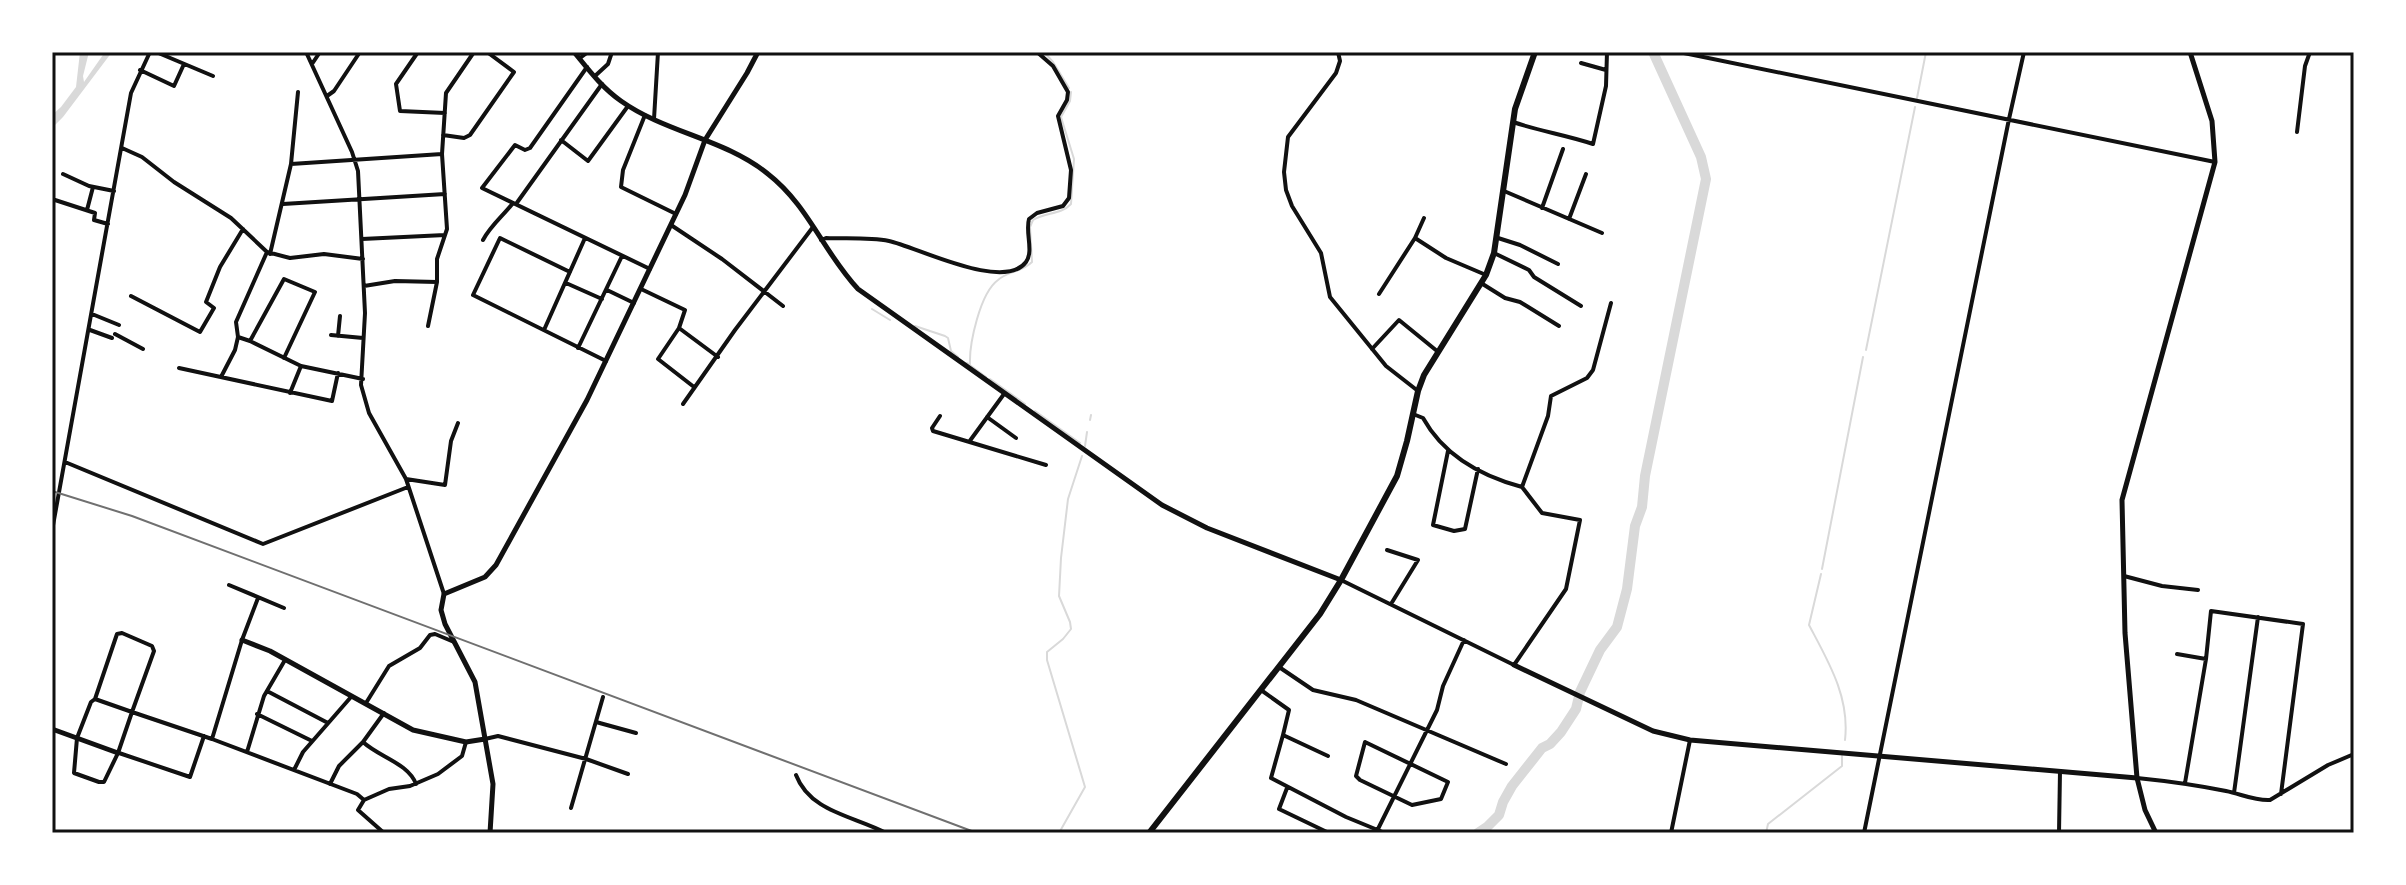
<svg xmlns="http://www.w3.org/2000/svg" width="2406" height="885" viewBox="0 0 2406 885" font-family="'Roboto Condensed',sans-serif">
<rect width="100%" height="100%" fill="#fff"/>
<path fill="#d9d9d9" d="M80,52H89L83,76L84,82L105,52H112L63,117L52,128V115L61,107L76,87Z"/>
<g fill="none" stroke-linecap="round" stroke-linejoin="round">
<path stroke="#d9d9d9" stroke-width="2" d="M1044,52L1053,62L1069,88
M1917,98L1926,52
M872,309L890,320
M915,326L945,336L948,338L951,351L958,357
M1866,350L1915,107
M967,363L986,377
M970,365C969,344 980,293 998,280C1008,271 1022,272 1032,262L1030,227L1033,220C1045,212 1061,215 1071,204L1074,159L1061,117L1070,101L1071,92
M990,379L1025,404
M1035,411L1080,443
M1090,420L1091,415
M1085,446L1087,432
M1822,569L1863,357
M1821,574L1809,625C1828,661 1850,697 1845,740
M1059,833L1085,787L1047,660V652L1063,639L1071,629L1070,622L1059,596L1061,558L1068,499L1082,456
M1766,833L1768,824L1842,766V756"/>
<path stroke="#d9d9d9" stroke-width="10" d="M1478,833L1487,827L1499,815L1503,802L1512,786L1542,748L1550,744L1561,732L1576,709L1580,692L1600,650L1617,627L1627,589L1635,526L1642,507L1645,476L1706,179L1701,157L1653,52"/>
<path stroke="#111" stroke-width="4" d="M156,52L213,76
M306,52L352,152L358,171L365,313L361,385L369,413L406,479L444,594
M418,52L396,84L400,111L445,113
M1338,52L1340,61L1336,73L1288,137L1284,172L1286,190L1292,206L1321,253L1330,297L1386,366L1418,391
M1679,52L2215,162
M580,58L588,52
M1581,63L1606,70
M312,64L320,52
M587,67L530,148L525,150L515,145L482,188L650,269
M140,70L174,86L184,64
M595,76L608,64L612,52
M327,96L334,91L360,52
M645,115L623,170L621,187L676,214
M654,119L658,52
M1513,122C1539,131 1566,135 1593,144L1606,86L1607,52
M2297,132L2305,66L2310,52
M443,135L464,138L470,135L514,72L487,52
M561,140L588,161L628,106
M122,148L142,157L174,182L231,218L267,252L290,258L324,254L363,259
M291,164L442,154
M63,174L89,186L114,191
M1504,191L1602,233
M55,200L95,213L94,220L108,224
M283,204L445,194
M516,204L602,84
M1542,208L1563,149
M87,210L93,187
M1569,219L1586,174
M671,225L722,259L783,306
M1415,238L1446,258L1486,275
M1498,238L1520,245L1558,264
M362,239L445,235
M483,240C491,225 503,216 513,203
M821,240L826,238C846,239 869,237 889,241C917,247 1004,292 1026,262C1034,251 1025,232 1029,219L1037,213L1063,206L1069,198L1071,170L1058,116L1067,100L1068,92L1053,66L1037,52
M267,252L236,322L238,337L250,341L301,366L363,379
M1494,253L1529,270L1534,277L1581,306
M270,254L291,164L298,92
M570,272L500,238L473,295L606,361
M566,283L602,299
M1481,283L1505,298L1520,302L1559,326
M364,286L395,281L437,282
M641,289L685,310L679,328
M607,290L634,303
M1379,294L1415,238L1424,218
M131,296L200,332L214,308L206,302L220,267L243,229
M92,314L119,325
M428,326L437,282V259L447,229L442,154L446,93L474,52
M90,330L112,338
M544,330L585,238
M115,334L143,349
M331,335L363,338
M338,336L340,316
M250,341L284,279L315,292L284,358
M578,348L622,256
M1372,349L1399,320L1437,351
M179,368L332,401L338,373
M221,377L235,350L238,337
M694,387L658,359L679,328L718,357
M290,393L301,366
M683,404L735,330L813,227
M1413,414L1423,418C1444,456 1481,476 1522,487
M940,416L932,428L933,431L1046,465
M987,417L1016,438
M969,442L1004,394
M1448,451L1433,525L1454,531L1465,529L1478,469
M65,462L263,544L408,487
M406,479L445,485L451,441L458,423
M52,531L131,93L150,52
M1387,550L1418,560L1391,604
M2124,576L2162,586L2198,590
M1341,580L1514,665L1566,589L1580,520L1542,513L1522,487L1548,416L1551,396L1587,378L1593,370L1611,303
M229,585L284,608
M2177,654L2206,659
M1279,667L1313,690L1356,700L1506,764
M1261,690L1289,710L1283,735
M267,691L328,723
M95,699L132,712L154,651L152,646L122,633L117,634L95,699L91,702L77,738L74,773L99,782H104L118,753L132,712L212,739L357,794L364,800L389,789L410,786L438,774L462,756L466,742
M366,703L389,666L420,648L430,635L435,634L454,642
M257,714L312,741
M596,722L636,733
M212,739L242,640L258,598
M485,739L498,736L586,759L628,774
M363,742C379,757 408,763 416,784
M1365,742L1448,782L1441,799L1412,805L1360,780L1356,776Z
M247,752L264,696L285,660
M119,753L190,777L204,736
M1328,756L1283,735L1271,778L1346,817L1385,833
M294,770L303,752L351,697
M796,775C810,812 854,816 886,833
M2137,778C2167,781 2196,785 2226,791C2241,794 2255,801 2270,800L2328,765L2354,754
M2185,783L2206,659L2211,611L2303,624L2281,794
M330,784L339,766L363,742L384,713
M1287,788L1279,809L1329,833
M2234,793L2258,617
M364,800L358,810L384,833
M571,808L603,697
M1376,833L1437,710L1443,686L1464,640
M1671,833L1690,740
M1864,833L2009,119L2024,52
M2059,833L2060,771"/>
<path stroke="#111" stroke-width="5" d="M574,52C588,69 602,88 621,101C666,133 725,139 768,174C808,205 824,253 858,289L1162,505L1207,528L1341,580
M242,640L270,651L413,730L466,742L485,739
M1514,665L1653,731L1690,740L2137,778
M52,729L118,753
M490,833L493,784L475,682L445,624L441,610L444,594L485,577L496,565L587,400L685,195L705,140L747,73L758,52"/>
<path stroke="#111" stroke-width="5" d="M2156,833L2145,810L2137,778L2125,633L2122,500L2215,162L2212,121L2190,52"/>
<path stroke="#111" stroke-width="6" d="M1149,833L1320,614L1341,580L1397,476L1407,441L1418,391L1424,375L1486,275L1494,253L1515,109L1535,52"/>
<path stroke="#707070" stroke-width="2" d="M52,491L132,516L977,833"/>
</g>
<rect width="2406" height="885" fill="none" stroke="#ffffff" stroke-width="108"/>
<rect x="54" y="54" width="2298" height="777" fill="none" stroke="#111" stroke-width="3"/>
</svg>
